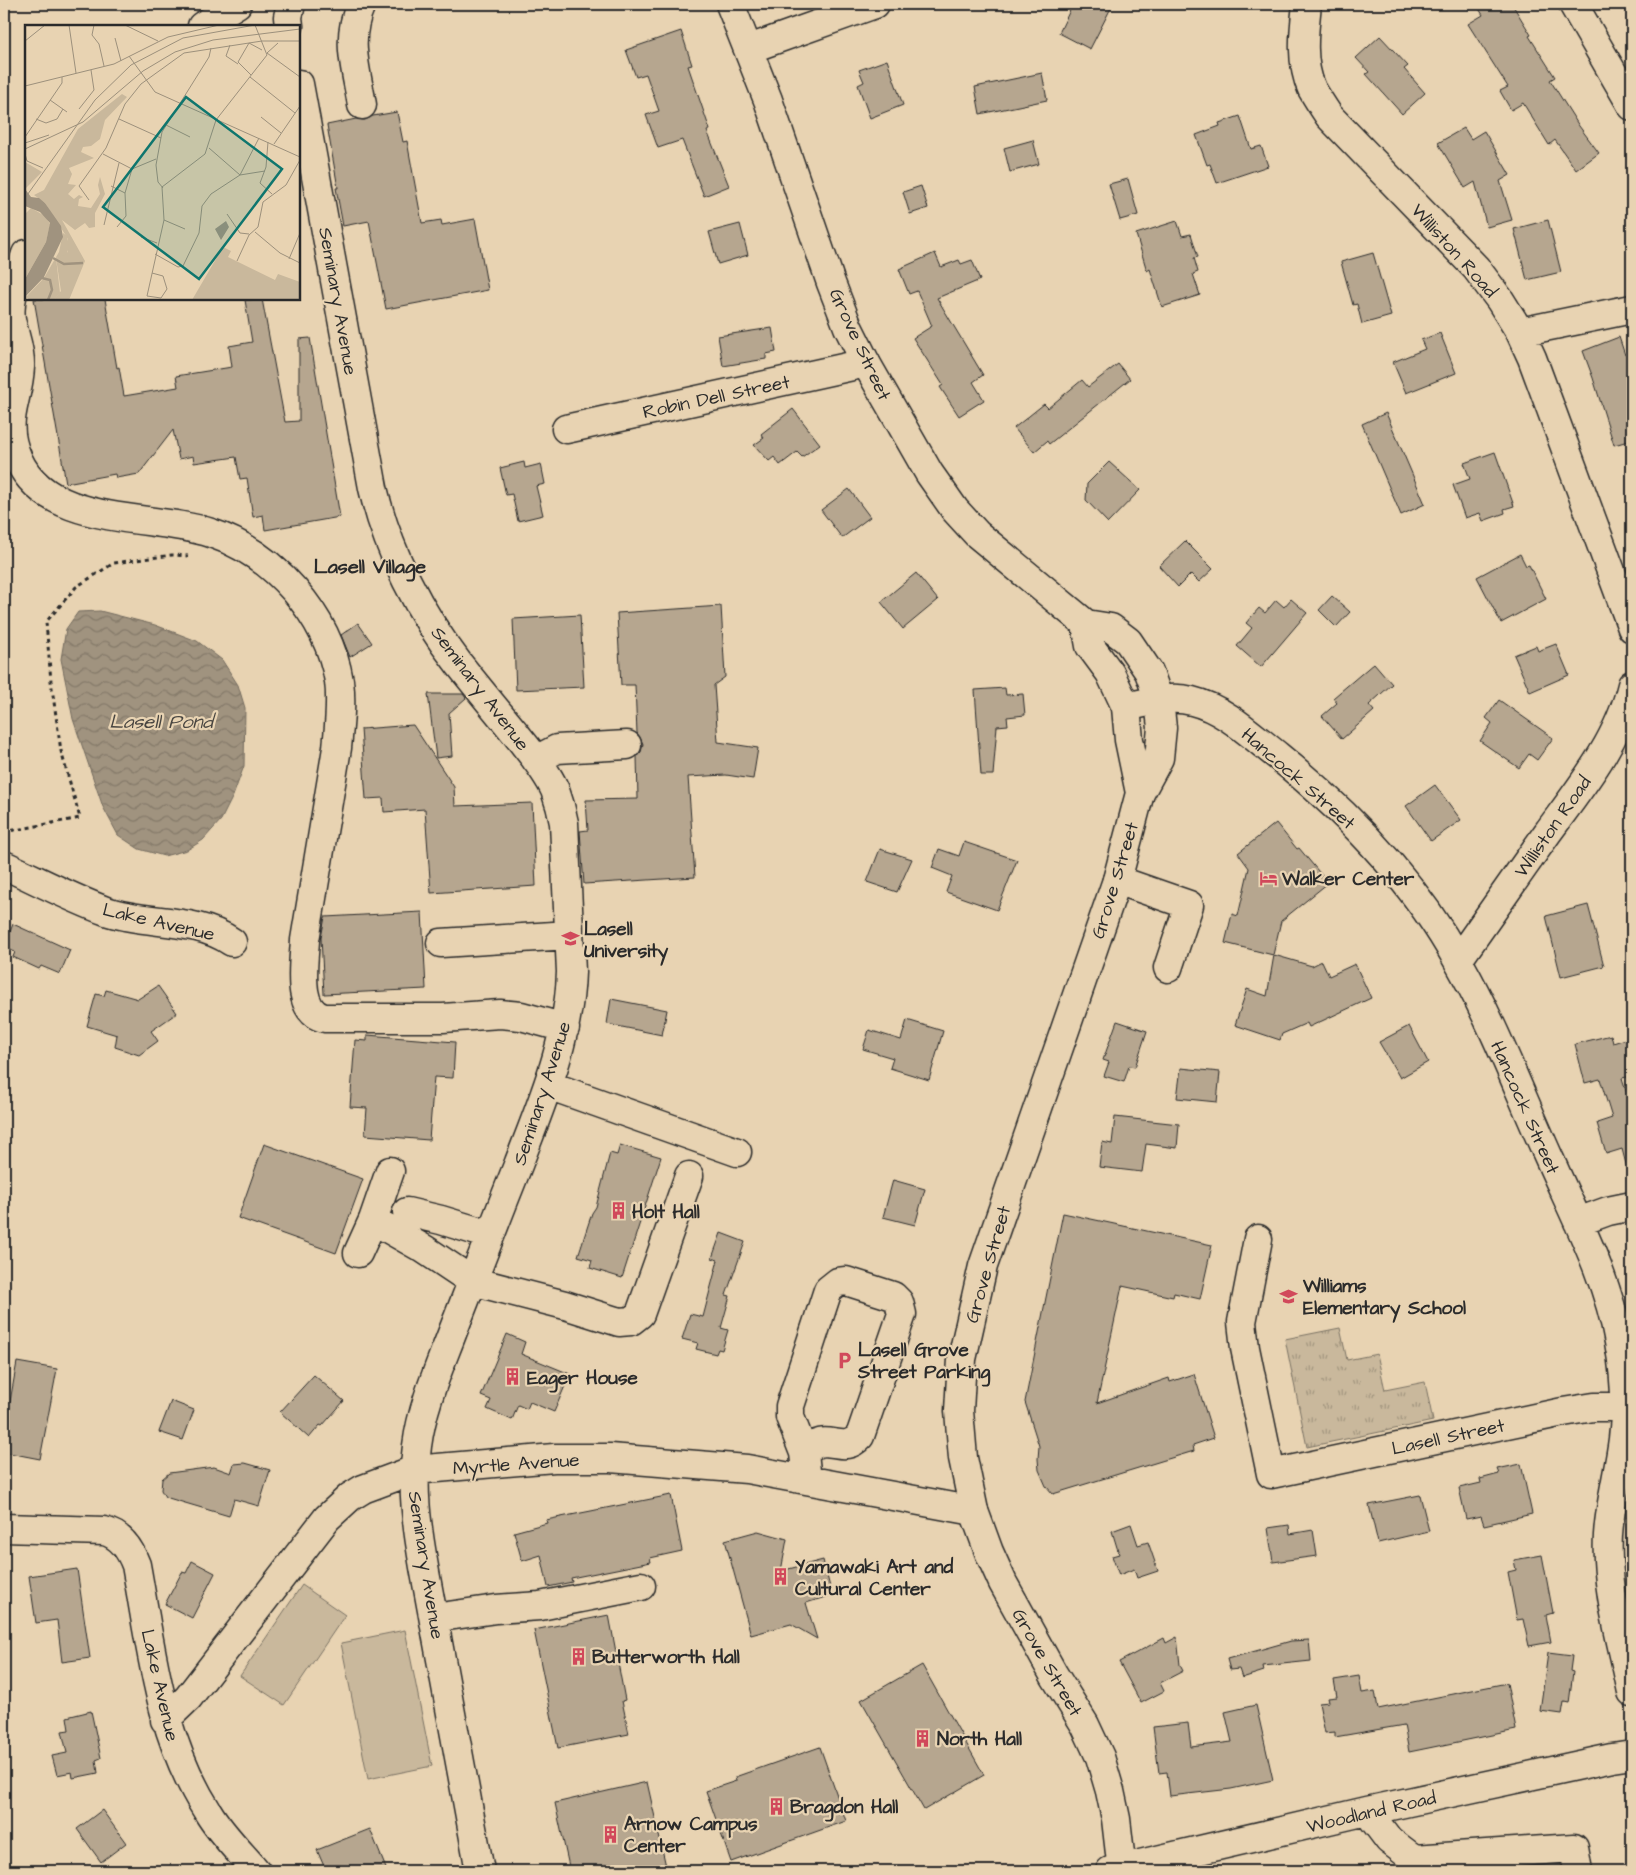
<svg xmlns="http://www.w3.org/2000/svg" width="1636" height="1875" viewBox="0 0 1636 1875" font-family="'Architects Daughter',sans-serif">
<defs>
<pattern id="park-tufts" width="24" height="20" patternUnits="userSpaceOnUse" patternTransform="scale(1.25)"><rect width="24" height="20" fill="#c9b89c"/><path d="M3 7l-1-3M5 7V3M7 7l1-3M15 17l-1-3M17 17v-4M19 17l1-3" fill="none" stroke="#a3967f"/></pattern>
<pattern id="water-waves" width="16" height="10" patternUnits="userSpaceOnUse" patternTransform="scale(1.25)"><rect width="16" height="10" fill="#a0937f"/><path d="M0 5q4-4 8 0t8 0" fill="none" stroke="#837868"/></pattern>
</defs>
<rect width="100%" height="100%" fill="#e8d3b2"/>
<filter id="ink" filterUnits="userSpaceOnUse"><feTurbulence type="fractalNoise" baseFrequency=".02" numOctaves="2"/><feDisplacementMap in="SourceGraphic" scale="10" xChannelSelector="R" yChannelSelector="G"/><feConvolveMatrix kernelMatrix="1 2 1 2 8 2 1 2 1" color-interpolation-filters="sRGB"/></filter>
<g filter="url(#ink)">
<path fill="url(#park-tufts)" stroke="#7a7264" d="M1340,1328L1347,1360L1377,1354L1385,1390L1425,1382L1433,1421L1307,1447L1285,1339Z"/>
<path fill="#c9b89c" stroke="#7a7264" d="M302,1585L345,1615L284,1705L240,1676Z
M405,1630L432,1766L368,1779L341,1643Z"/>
<path fill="url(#water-waves)" stroke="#71695d" d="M100,611L155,625L197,641L222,660L238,685L245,708L244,766L233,796L221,820L203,840L187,850L164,856L139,849L118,835L103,807L73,719L61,659L66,629L78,612Z"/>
<path fill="#b6a68f" stroke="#2b2b2b" d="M1073,4H1113L1090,49L1059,33Z
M1476,4H1512L1531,35L1529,36L1555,77L1550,80L1579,126L1599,153L1576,170L1555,140L1549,145L1523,103L1511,110L1500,91L1508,87L1468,24L1483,15Z
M681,31L692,65L688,66L710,130L707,131L729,186L704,196L682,140L658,148L646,115L659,111L646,74L636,77L626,50Z
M1380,36L1408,66L1404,69L1425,93L1402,114L1366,74L1369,72L1356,58Z
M887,60L903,105L870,118L858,85L864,82L859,70Z
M1042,73L1047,100L980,114L975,87Z
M397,112L403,142L407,141L422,223L441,220L442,225L475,219L488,290L386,309L369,221L343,226L336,188H338L327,125L356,119L365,120L373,116Z
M1240,116L1251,149L1261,146L1268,166L1217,183L1210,164L1207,165L1196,135L1220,126L1219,123Z
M1464,128L1471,139L1484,131L1510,175L1500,181L1512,220L1487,227L1475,182L1465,188L1438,143Z
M1033,140L1039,164L1010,172L1004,148Z
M1128,179L1138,215L1120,220L1109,184Z
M921,186L928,208L910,214L903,192Z
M1548,220L1561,272L1527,280L1514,229Z
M1177,221L1182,236L1191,234L1198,257L1194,258L1198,272L1193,274L1200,295L1162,307L1150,269L1147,271L1136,234Z
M740,224L748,255L718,264L709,232Z
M935,253L941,267L959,260L961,264L972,260L980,280L937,298L983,375L973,382L984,400L959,416L940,387L943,385L913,338L932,326L917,291L909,294L899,269Z
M1373,253L1391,316L1362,324L1357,304L1353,305L1341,262Z
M34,299H105L117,368L119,367L124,396L178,387L176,376L232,367L229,346L252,342L245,300L262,299L285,422L299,421V339L310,338L340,517L265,530L263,515L253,517L247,478L240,479L236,457L194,463L193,456L179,459L173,430L139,474L116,478L115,474L66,483Z
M772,328L776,352L766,354V359L723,366L718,336Z
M1440,333L1456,373L1406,393L1393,362L1425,349L1421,340Z
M1619,337L1625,355L1632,352V440L1614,445L1593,378L1583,351Z
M1118,364L1130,379L1049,444L1047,441L1034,452L1014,428L1044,404L1048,408L1082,380L1088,387Z
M793,409L820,444L802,457L797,452L780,465L774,457L769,461L754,445L764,438L761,434Z
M1386,413L1425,504L1401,515L1362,424Z
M1495,452L1514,506L1504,509L1505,513L1483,521L1480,513L1465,518L1453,485L1470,479L1464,463Z
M524,462L525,468L541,464L545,484L536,486L543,515L518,521L512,494L506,495L500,468Z
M1109,462L1140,490L1108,523L1086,500L1087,484Z
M849,489L870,517L842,538L821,510Z
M1185,541L1213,569L1199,582L1191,574L1178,587L1159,566Z
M1520,554L1526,566L1529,565L1546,599L1501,623L1477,577Z
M916,573L938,600L903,629L881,602Z
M1332,596L1350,612L1336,627L1319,610Z
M1291,599L1307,613L1261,667L1237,646L1252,628L1246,623L1259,608L1265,613L1276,600L1284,607Z
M721,606L725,677L714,685L718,742L758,748L753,779L726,775L688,777L695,877L584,884L580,831L588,830L586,800L638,799L637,756L641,752L643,744L640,737L637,733L635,685H621L617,613Z
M580,615L584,687L516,690L513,619Z
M358,623L372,643L350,657L341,635Z
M1556,644L1569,675L1530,692L1514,655L1536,646L1538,651Z
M1374,663L1392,684L1369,705L1374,711L1342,739L1322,716L1337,703L1333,698Z
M1005,688L1006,695L1023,694L1025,715L1007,717L1008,725L997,726L993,775H981L975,690Z
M428,694H463L466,698L449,713L452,756L436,758Z
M1499,700L1553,738L1537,760L1529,754L1519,768L1480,741L1492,723L1486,718Z
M413,725L454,787L455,806L532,803L536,886L431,893L425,809L384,812L383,798L366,799L361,729Z
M1435,785L1461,820L1431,841L1406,806Z
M1276,823L1297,849L1299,848L1328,883L1281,921L1273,955L1225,943L1232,914L1238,916L1249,868L1238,853Z
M964,842L1017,860L997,910L946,892L952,876L932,868L939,849L959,856Z
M880,849L912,859L897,892L867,882Z
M1588,905L1604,966L1561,977L1546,916Z
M422,912L426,989L324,994L321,938L325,917Z
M13,924L70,950L60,974L41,966L39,969L13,957L15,952L4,947Z
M1274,955L1312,966L1322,961L1329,976L1355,964L1371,998L1309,1027L1307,1023L1282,1034L1280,1040L1235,1025L1247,989L1267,996Z
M158,986L177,1013L151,1031L158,1041L139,1055L115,1047L117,1035L87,1026L96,994L104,996L106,990L138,999Z
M611,999L667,1010L662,1035L607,1024Z
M907,1020L943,1031L929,1080L890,1068L893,1058L863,1049L869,1030L901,1040Z
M1117,1021L1147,1031L1135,1067L1129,1066L1124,1082L1104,1076L1109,1062L1103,1060Z
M1409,1026L1428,1062L1400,1078L1379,1042Z
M367,1035L455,1042L453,1078L434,1077L429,1140L365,1135L367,1108L350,1107L355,1040L367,1041Z
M1611,1035L1613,1043L1632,1037V1076L1622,1078L1632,1110V1167L1627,1168L1622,1149L1606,1154L1597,1123L1612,1118L1600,1079L1585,1083L1575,1044Z
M1181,1068L1220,1072L1217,1102L1177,1098Z
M1115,1117L1179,1124L1177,1148L1146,1144L1142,1172L1099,1167L1102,1142L1112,1144Z
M264,1144L363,1179L336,1253L238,1218Z
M620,1145L661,1157L622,1278L590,1268L592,1260L578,1256L592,1213L596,1207L610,1153L617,1155Z
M893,1180L925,1189L915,1225L883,1217Z
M1063,1213L1212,1245L1200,1299L1174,1293L1173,1297L1122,1286L1097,1403L1169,1378L1170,1382L1194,1374L1214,1438L1193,1445L1194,1451L1053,1494L1046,1486L1039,1470L1038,1459L1039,1446L1025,1402Z
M721,1233L745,1242L726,1295L730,1296L721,1328L728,1330L722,1350L718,1349L716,1354L696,1349L698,1343L682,1339L690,1314L703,1317L718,1260L712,1258Z
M507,1334L525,1342L521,1354L570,1374L554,1412L530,1402L527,1409L518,1405L512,1420L487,1409L491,1400L481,1396Z
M17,1362L57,1369L40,1459L4,1452V1406L9,1407Z
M314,1375L344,1401L322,1426L320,1425L309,1438L280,1412Z
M171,1401L194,1410L183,1440L159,1432Z
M245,1463L270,1470L259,1506L234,1499L229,1516L165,1497L161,1490L162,1479L169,1473L214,1467L231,1473L234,1464Z
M1521,1464L1532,1514L1484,1525L1481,1516L1466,1519L1459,1488L1481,1483L1480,1479L1499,1474L1497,1469Z
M671,1495L682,1551L650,1558L651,1562L571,1578L572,1582L548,1587L541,1555L522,1561L514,1532L547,1523L546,1520Z
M1420,1495L1429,1531L1378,1543L1369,1505Z
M1131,1524L1138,1545L1148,1542L1158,1571L1137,1578L1134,1569L1119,1575L1112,1556L1119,1554L1112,1531Z
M1289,1525L1290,1534L1313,1530L1317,1556L1273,1562L1268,1528Z
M758,1531L787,1539L781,1571L823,1560L832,1595L806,1603L817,1639L791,1624L751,1635L725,1540Z
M1542,1555L1553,1613L1546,1615L1551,1642L1529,1646L1523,1619L1517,1620L1508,1572L1516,1570L1514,1560Z
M192,1561L215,1573L192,1618L165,1604L182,1572L186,1573Z
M77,1569L90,1658L62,1662L57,1620L36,1623L29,1576Z
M609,1615L625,1700L622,1701L629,1734L558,1748L534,1630Z
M1177,1637L1180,1665L1183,1671L1160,1683L1164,1691L1141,1703L1119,1662L1164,1638L1166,1643Z
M1309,1640L1311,1661L1263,1666L1264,1671L1242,1678L1239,1669L1230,1670L1227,1659L1291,1641Z
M1548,1653L1572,1656L1570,1671L1573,1672L1569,1703L1564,1702L1562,1714L1540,1711Z
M922,1665L984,1775L924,1810L861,1700Z
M1359,1676L1362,1693L1375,1691L1378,1709L1507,1683L1516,1730L1409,1752L1404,1725L1335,1737V1732L1325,1733L1319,1703L1329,1702L1328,1698L1337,1697L1334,1680Z
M1256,1705L1273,1780L1231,1789L1170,1796L1167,1772L1159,1773L1153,1727L1188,1723L1191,1747L1232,1742L1225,1712Z
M91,1711L101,1758L96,1760L98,1773L73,1778L72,1772L57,1775L52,1756L67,1753L62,1731L69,1730L67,1717Z
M820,1747L846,1821L731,1862L706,1791L736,1781L735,1777Z
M647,1782L667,1871H570L555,1803Z
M102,1810L126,1843L101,1862L77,1829Z
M370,1829L387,1871H326L317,1850Z"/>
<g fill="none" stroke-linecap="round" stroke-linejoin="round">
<defs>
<path id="minor" d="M361,4C345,40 356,68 362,105
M1307,4C1304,31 1300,63 1312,89C1317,98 1323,107 1329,116L1476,268L1500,300L1520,332L1532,358L1632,628
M1573,4L1632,106
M202,26L237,4
M289,26L288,17L291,4
M749,49L875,4
M299,84L373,488C387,550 420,614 459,664C478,688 497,711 516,734C530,752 546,770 555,790C559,801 562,812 564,823L571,972C569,1040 542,1102 518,1165C496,1220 475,1275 453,1331C439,1368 422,1406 417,1446C411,1487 417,1527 424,1567L480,1871
M26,254C19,275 8,296 11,319C14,335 21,350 20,367C18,404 1,420 18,459C49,528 151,513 211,533C274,554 328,615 339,681C342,703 339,726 337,748L305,940C304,962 295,1013 325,1018H443L500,1014L521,1016L565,1028
M1520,332L1632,309
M566,429L866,363
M1126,707C1146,703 1170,695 1192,701C1225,709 1251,735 1278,756C1348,813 1414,881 1458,961C1494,1024 1520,1094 1550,1160C1576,1219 1608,1278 1619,1342C1625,1374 1627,1407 1623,1439C1619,1471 1610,1503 1608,1535C1605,1586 1622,1642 1632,1692
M536,760L557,749L627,745
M4,865C37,880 71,898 106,911C147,925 196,917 232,942
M1117,880L1189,905L1168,968
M441,943L569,935
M1458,960C1488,918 1518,875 1548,832C1581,787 1619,740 1632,685
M548,1085L737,1152
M407,1212L441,1220L490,1235
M373,1220L390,1171
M1578,1222L1608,1211L1632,1206
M1258,1239L1242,1322L1245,1348L1271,1474L1563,1412L1594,1407H1625
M358,1253L373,1220L424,1249L472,1281L565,1305L619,1322L631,1321L640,1314L689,1176
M804,1453C827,1428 841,1457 860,1436L902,1314L899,1302L893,1296L846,1281L838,1282L828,1290L790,1406V1417L804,1453L807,1480
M4,1528L104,1531C121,1535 130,1549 136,1565C152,1652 159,1735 208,1812C221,1834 240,1852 256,1871
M434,1618L496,1609L540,1606L641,1586
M165,1720L188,1698L327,1518L350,1497L363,1489L414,1470L554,1458H610L747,1469L974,1511
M1367,1811L1389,1840L1414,1859L1574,1848L1578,1871
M1110,1871L1367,1811L1612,1758L1632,1755"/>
<path id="major" d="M730,4L768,100L831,283L848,327L866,363L929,473L955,510L977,534L1086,624L1111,628L1128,641L1149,672L1159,700L1162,728L1159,758L1140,793L1117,880L983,1266L962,1359L959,1411L963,1458L974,1511L989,1552L1003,1583L1054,1675L1085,1725L1100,1757L1110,1791L1116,1819L1122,1871
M1086,624L1090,646L1110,673L1126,707L1129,740L1140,793"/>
</defs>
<use href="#minor" stroke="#2b2b2b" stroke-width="31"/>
<use href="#major" stroke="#2b2b2b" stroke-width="31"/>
<path stroke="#2b2b2b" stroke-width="3" stroke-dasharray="4 4" stroke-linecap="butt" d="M4,832L80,818L61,751L51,681L46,622L76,587L114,563L172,555L188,556"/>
<use href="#minor" stroke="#e8d3b2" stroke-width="28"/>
<use href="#major" stroke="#e8d3b2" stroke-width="28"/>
</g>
</g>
<defs>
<symbol id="hotel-bare" viewBox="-9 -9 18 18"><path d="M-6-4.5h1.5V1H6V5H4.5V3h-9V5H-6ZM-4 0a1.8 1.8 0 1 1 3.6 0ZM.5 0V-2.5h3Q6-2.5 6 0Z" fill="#d1495b" stroke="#e8d3b2" stroke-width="2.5" paint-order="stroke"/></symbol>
<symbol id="university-bare" viewBox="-9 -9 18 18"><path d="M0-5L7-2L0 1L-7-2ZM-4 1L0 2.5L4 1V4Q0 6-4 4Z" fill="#d1495b" stroke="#e8d3b2" stroke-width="2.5" paint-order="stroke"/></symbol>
<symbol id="building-bare" viewBox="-9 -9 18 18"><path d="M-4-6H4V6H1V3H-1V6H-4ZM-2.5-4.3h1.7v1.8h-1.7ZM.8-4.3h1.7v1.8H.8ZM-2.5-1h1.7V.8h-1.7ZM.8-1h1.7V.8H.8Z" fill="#d1495b" stroke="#e8d3b2" stroke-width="2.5" paint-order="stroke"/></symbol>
<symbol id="school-bare" viewBox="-9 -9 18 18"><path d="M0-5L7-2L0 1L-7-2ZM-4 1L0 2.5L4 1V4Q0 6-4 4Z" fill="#d1495b" stroke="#e8d3b2" stroke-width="2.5" paint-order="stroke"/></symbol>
<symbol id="parking-bare" viewBox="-9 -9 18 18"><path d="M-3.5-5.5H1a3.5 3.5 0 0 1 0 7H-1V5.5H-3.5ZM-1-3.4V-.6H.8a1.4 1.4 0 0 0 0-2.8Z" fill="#d1495b" stroke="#e8d3b2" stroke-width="2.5" paint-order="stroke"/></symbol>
</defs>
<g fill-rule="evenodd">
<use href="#hotel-bare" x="1256" y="866" width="25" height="25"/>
<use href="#university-bare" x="558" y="926" width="25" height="25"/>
<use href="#building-bare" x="606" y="1198" width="25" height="25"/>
<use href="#school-bare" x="1276" y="1284" width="25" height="25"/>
<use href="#parking-bare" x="832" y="1348" width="25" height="25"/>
<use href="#building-bare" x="500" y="1364" width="25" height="25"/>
<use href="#building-bare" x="768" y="1564" width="25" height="25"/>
<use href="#building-bare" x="566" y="1644" width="25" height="25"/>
<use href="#building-bare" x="910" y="1726" width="25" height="25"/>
<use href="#building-bare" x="764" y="1794" width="25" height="25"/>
<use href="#building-bare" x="598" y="1822" width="25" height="25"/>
</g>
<g text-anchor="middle" stroke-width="4.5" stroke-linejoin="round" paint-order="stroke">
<g font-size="19" fill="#2b2b2b" stroke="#e8d3b2">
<text transform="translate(1455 250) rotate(48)" y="7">Williston Road</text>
<text transform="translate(339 301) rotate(80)" y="7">Seminary Avenue</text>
<text transform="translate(861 344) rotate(65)" y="7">Grove Street</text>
<text transform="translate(716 396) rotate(-12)" y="7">Robin Dell Street</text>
<text transform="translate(481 688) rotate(53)" y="7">Seminary Avenue</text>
<text transform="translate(1299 778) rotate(41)" y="7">Hancock Street</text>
<text transform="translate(1552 826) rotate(-55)" y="7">Williston Road</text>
<text transform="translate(1114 880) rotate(-73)" y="7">Grove Street</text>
<text transform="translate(159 921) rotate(13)" y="7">Lake Avenue</text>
<text transform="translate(541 1093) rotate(-72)" y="7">Seminary Avenue</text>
<text transform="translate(1526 1107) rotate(66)" y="7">Hancock Street</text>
<text transform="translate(987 1264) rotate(-74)" y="7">Grove Street</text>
<text transform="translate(1448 1436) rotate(-12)" y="7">Lasell Street</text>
<text transform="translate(516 1463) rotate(-4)" y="7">Myrtle Avenue</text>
<text transform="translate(427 1565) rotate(81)" y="7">Seminary Avenue</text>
<text transform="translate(1048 1662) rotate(60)" y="7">Grove Street</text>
<text transform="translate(161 1685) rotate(77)" y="7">Lake Avenue</text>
<text transform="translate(1371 1811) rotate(-13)" y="7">Woodland Road</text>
</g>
<g font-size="19" font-weight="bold" fill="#2b2b2b" stroke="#e8d3b2" text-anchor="start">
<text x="1282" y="885">Walker Center</text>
<text x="584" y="935">Lasell<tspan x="584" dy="22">University</tspan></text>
<text x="632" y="1218">Holt Hall</text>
<text x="1303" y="1292">Williams<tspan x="1303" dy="22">Elementary School</tspan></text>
<text x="858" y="1356">Lasell Grove<tspan x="858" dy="22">Street Parking</tspan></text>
<text x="527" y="1384">Eager House</text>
<text x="795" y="1573">Yamawaki Art and<tspan x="795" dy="22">Cultural Center</tspan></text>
<text x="592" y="1663">Butterworth Hall</text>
<text x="937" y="1745">North Hall</text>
<text x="790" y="1813">Bragdon Hall</text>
<text x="624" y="1830">Arnow Campus<tspan x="624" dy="22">Center</tspan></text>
</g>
<g font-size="20" font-weight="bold" fill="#2b2b2b" stroke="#e8d3b2">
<text x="370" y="573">Lasell Village</text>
</g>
<g font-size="20" font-style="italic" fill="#484540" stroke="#e8d3b2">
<text x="161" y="728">Lasell Pond</text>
</g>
</g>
<g transform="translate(25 25)">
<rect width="275" height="275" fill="#e8d3b2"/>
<path d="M198,222L206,226L203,232L250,255L253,249L275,257V275H167Z" fill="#c9b89c"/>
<path d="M97,69L102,72L80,95L75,114L66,121L58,122L56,127L69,133L44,143L47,149L43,159L51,160L43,169L49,174L54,170L58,172L54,174L53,181L66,183L75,169L73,160L75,152L80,169L70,188V202L64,203L60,198L50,205L37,195L60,236L44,275H29L36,266L31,233L43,227V214L20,178L9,170L19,165L53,104Z" fill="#c9b89c"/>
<path d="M38,208L42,211L44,221L42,229L31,233L35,268L29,275H5L1,272L19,253L34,227Z" fill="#c9b89c"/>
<path d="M0,137L17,147L0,164ZM6,183L20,191L25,199L21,217L0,254V189Z" fill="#c9b89c"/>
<path d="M0,164L6,172L14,173L20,178L36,201L38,212L19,252L0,272V254L21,217L25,198L15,187L0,181ZM201,196L204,202L196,215L190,204Z" fill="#a0937f"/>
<path fill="none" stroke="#a0937f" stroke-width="2.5" d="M28,233L39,239L58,238M17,253L25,255L27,265L23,275"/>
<path fill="none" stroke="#9c907c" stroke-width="1" d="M44,0L51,48M69,0L67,10L74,19L79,41M100,0L133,16M90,13L96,36M0,16L20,0M237,16H275M253,18L242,28L275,52M205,20L201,31L213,39M104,31L130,67L275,132M226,50L213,37L224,18L237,25M225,52L270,88M0,61L89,39L143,12L194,0M25,75L42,87M54,84L69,65L66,45M236,92L256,108M11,94L21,98L32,94L38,84M94,94L136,113M141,100L165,112M0,112L37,58V52M243,117L241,142L235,158L247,169M0,118L24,110M249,119L275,81M184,123L215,150L240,146M0,124L58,97L118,46L150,27L188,15L275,4M0,129L2,136L18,143M78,129L107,144M86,161L100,168M138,163L133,157L131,140L137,107L184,32L186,23M0,173L70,75L106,40L158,13L230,0M64,175L54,161L81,123L100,79L116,59L159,28L237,16M202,189L215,208L224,209M139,195L160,204M79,200L94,138M92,202L101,191L100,168L107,144L131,134M230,207L255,228L275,238M116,212L132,218M130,229L153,242L158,241L174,208L177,181L186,169L215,150L234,113M264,234L275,208M212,236L224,210L233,202L238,177L261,160L275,135M122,271L136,273L142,264L138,251L127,248M122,271L139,195L137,162L180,129L191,95L242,30L230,0"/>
<path fill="#0f766e" fill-opacity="0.15" stroke="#0f766e" stroke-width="2.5" d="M161,72L257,144L174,254L78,182Z"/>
<rect width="275" height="275" fill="none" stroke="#2b2b2b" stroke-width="2.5"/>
</g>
<rect width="1636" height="1875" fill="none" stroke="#e8d3b2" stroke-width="20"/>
<rect x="10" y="10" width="1616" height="1855" fill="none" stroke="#2b2b2b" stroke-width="2" filter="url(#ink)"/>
</svg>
